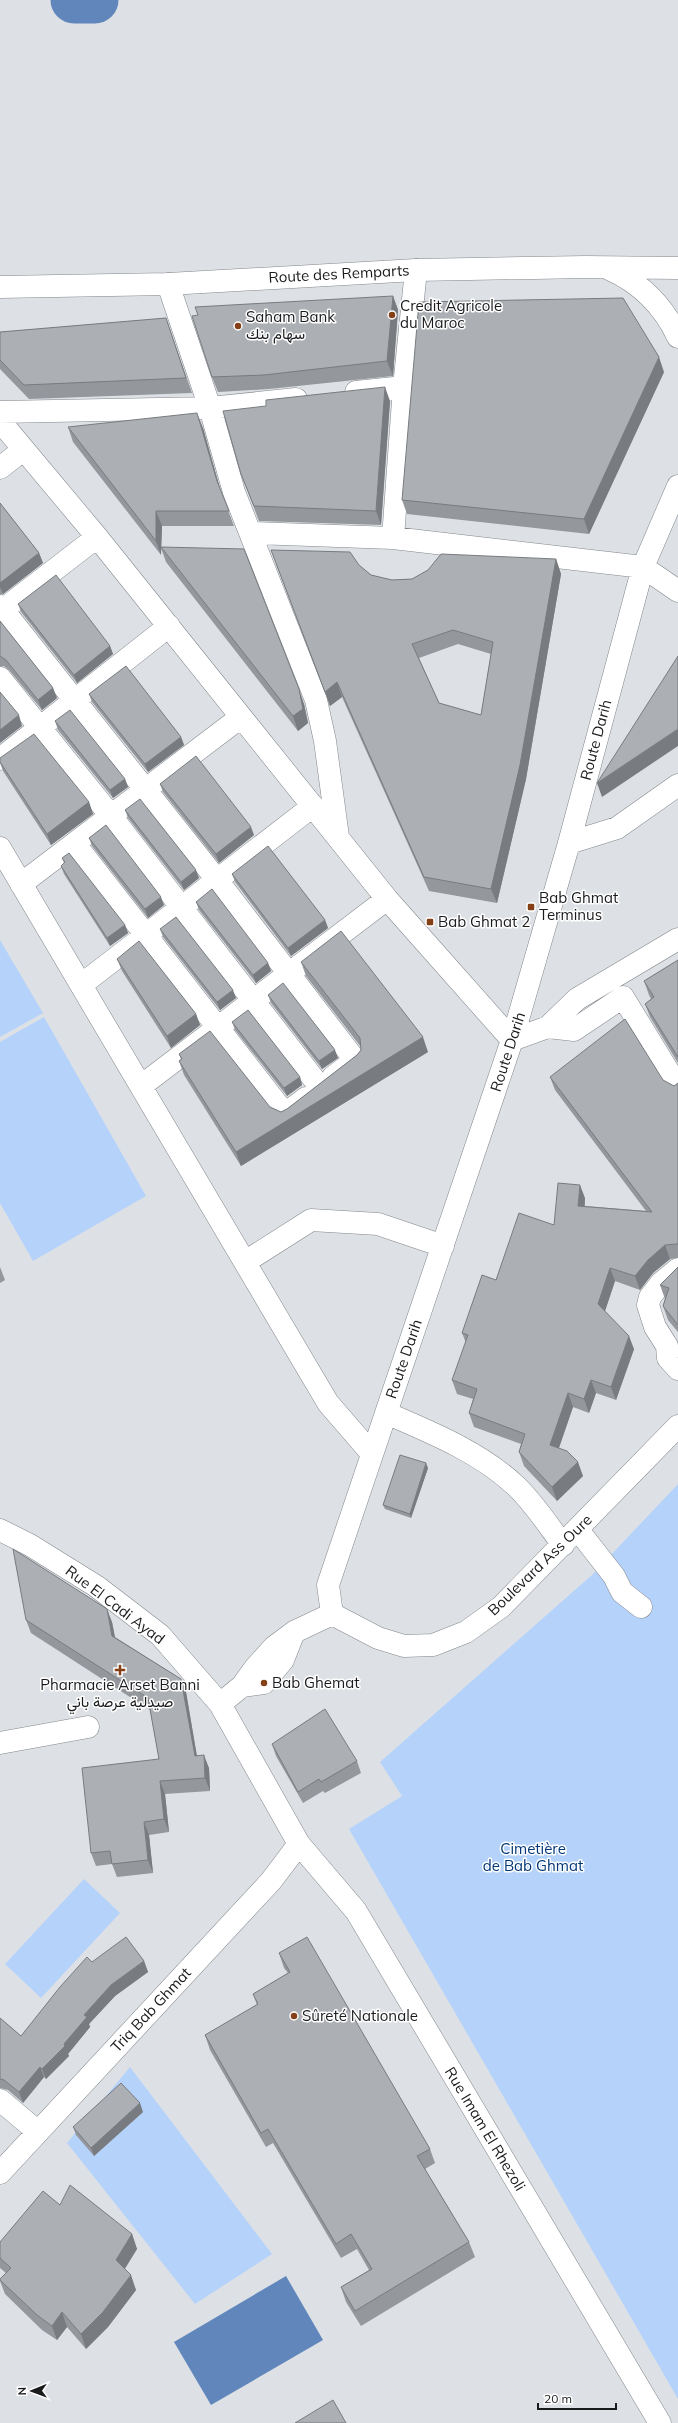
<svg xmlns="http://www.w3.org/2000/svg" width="678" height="2423" viewBox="0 0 678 2423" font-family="Mulish,Vazirmatn,sans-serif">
<rect width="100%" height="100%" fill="#dde1e6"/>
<path fill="#b5d2fa" d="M0,940L43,1013L0,1037Z
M44,1017L146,1196L33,1261L0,1203V1042Z
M678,1484V2399L349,1829L402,1796L380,1762L593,1574Z
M84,1879L120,1913L41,1998L5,1964Z
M130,2067L272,2254L195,2304L67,2143Z"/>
<path fill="#6086bb" d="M286,2276L323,2340L211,2405L174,2342Z"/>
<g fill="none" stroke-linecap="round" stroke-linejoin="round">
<path stroke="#6086bb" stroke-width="47" d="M74,0H95"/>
<defs>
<path id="minor" d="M168,284L210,408L234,492L316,700L325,741L338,837
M356,392L404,387
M0,412L210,408L296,399
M0,421L97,537L387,899L512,1040
M0,468L23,450
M251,533L393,538L643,567L678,591
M393,538L404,387L416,270
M0,606L217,880L355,1060L333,1077
M0,612L97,537
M0,678L111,816L320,1087
M0,759L169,626
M569,843L617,828L678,785
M75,844L285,1114L306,1098
M0,848L328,1403L372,1454
M21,884L241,717
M81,985L313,806
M548,1027L574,1030L623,997L678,1087
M512,1040L548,1027L577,999L678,939
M141,1086L387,899
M245,1262L311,1220L378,1224L443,1246
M678,1269L661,1283L650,1297L648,1305L655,1327L667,1346L668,1358L678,1369
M386,1413C430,1432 480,1452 516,1486C534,1503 548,1525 563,1545
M0,1530L30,1545L96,1586L160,1635L220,1704L299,1844L356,1911L660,2423
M578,1530L614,1576L622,1592L641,1607
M332,1614L328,1585L512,1040L569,843L643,567L678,486
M332,1614L378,1638L404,1646L433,1645L466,1632L501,1607L678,1426
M242,1686L264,1683L283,1660L294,1632
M220,1704L242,1686L255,1668L274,1647L294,1632L332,1614
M0,1743L88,1727
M0,2100L38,2132
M0,2173L271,1881L299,1844"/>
<path id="major" d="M609,269C641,283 663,305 678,337
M0,287L168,284L416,270L586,267L678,268"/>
</defs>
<use href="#minor" stroke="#83878b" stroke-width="23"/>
<use href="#major" stroke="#83878b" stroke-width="23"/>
<use href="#minor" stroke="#fff" stroke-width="22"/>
<use href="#major" stroke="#fff" stroke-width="22"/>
</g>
<path fill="#94979c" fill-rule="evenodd" d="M393,296L398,310L393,376L269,389L218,392L212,377Z
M166,318L192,393L29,399L0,369V332Z
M664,372L589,534L407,514L402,500Z
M390,401L381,525L259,521L241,474Z
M68,427L203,428L221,492L234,526H162L161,547L304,704L308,723L298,731L166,562L161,548V555L73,442Z
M0,503L39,553L43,563L3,594L0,595Z
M556,559L561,574L526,779L497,903L429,891L342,697L330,706L276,564L359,565L371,575L392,580L412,579ZM458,644L491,654L481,715L439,703L419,658Z
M18,604L110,646L113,654L77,683L21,612Z
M0,621L53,688L57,698L42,710L9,670L4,666L0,667Z
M89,694L181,737L184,745L148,772L92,702Z
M55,721L125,779L128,787L113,798L58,730Z
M0,758L89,802L93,814L51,845L3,771L0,763Z
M160,784L254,835L219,863L163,792Z
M125,810L199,878L184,890L128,818Z
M89,838L164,905L148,918L92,846Z
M62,858L125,925L128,933L110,946L64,874L61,866L64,863Z
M232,874L325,920L328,928L291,956L235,882Z
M196,902L268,963L271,971L256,983L199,910Z
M160,929L236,998L220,1010L163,937Z
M117,959L196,1014L200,1025L171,1048L122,971Z
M678,960V1063L650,1017L645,1004L651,999L649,995L644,981Z
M301,962L428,1052L241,1166L184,1075L179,1061L181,1059L179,1054L270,1107L281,1112L287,1109L357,1055L361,1050V1047L306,976Z
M268,995L338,1058L322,1069L271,1003Z
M232,1022L300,1077L302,1085L287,1096L235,1030Z
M550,1077L663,1080L674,1086L678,1083V1258L670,1259L653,1273L640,1290L615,1281L605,1311L634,1349L616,1400L596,1393L589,1413L573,1407L559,1448L583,1476L557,1501L524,1466L519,1452L521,1444L474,1427L469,1413L473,1399L457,1394L452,1380L466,1343L462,1333L496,1280L554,1225L585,1198V1206L646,1211L555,1090Z
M0,1267L5,1280L0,1283Z
M678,1267V1332L668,1320L663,1306L665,1299L660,1285Z
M428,1468L411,1518L385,1509L383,1505Z
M26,1620L112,1622L115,1637L181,1679L186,1692L197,1756L209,1768L210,1791L165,1794L169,1832L149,1835L153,1873L117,1877L112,1864L96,1866L91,1853L159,1759L150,1710L31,1633Z
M272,1744L357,1761L361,1773L325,1793L323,1791L303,1803L276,1756Z
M279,1953L430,2149L435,2163L425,2169L469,2242L475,2257L361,2326L346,2302L341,2287L369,2270L357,2249L341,2258L273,2143L266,2147L210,2050L205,2035L257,2005L253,1994L288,1973L284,1968Z
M144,1961L148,1972L115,1996L89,2024L90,2027L68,2054L69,2056L46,2079L44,2077L23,2103L8,2090L0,2088V2018L21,2036L92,1962Z
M143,2112L94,2156L76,2135L73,2127Z
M60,2205L132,2234L137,2249L125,2269L136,2290L108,2327L86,2349L67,2327L57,2340L42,2330L5,2294L0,2281V2279L6,2273L0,2268V2242Z"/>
<path fill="#787b7f" d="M393,296L398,310L393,376L387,361Z
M659,357L664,372L589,534L584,519Z
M385,387L390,401L381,525L376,511Z
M197,413L203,428L222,496L217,481Z
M156,511L162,526L161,555L156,541Z
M39,553L43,563L3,594L0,587V583Z
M556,559L561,574L526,779L497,903L491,889Z
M110,646L113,654L77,683L74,675Z
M337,682L342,697L330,706L325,692Z
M53,688L57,698L42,710L38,700Z
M299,689L304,704L308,723L298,731L293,716Z
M19,715L22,726L0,743V730Z
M678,729V746L602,797L597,783Z
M181,737L184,745L148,772L145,764Z
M125,779L128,787L113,798L110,790Z
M89,802L93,814L51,845L47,834Z
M251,827L254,835L219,863L216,854Z
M196,870L199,878L184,890L181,882Z
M161,897L164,905L148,918L145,909Z
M325,920L328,928L291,956L288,948Z
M125,925L128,933L110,946L107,938Z
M268,963L271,971L256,983L253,975Z
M233,990L236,998L220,1010L217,1002Z
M196,1014L200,1025L171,1048L167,1036Z
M423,1037L428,1052L241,1166L236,1152Z
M335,1050L338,1058L322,1069L319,1061Z
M300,1077L302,1085L287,1096L284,1088Z
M580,1185L585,1198L583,1219L578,1206Z
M665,1245L670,1259L653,1273L640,1290L635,1276L648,1260Z
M610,1268L615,1281L603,1317L598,1304Z
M629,1336L634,1349L616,1400L611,1387Z
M591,1380L596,1393L589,1413L584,1399Z
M568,1393L573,1407L555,1459L550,1445Z
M578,1462L583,1476L557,1501L552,1487Z
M426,1463L428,1468L411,1518L410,1514Z
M107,1609L112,1622L117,1649L112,1636Z
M181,1679L186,1692L199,1769L195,1756Z
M204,1755L209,1768L210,1791L205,1778Z
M160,1781L165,1794L169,1832L164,1819Z
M144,1822L149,1835L153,1873L148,1860Z
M144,1961L148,1972L115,1996L89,2024L90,2027L68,2054L69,2056L46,2079L42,2069L64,2044L84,2015L111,1985Z
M40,2067L44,2077L23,2103L19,2092Z
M140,2103L143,2112L94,2156L91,2148Z
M132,2234L137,2249L121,2274L116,2260Z
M131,2275L136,2290L108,2327L86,2349L81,2334Z
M62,2312L67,2327L57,2340L52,2326Z"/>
<path fill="#acb0b5" stroke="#787b7f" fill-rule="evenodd" d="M393,296L387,361L264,375L212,377L192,316L198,315L195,307Z
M623,298L659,357L584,519L402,500L419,302Z
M166,318L186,378L24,385L0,360V332Z
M385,387L376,511L254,506L241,474L223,411L266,406V400Z
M197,413L217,481L229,511H156V541L68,427Z
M0,503L39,553L0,583Z
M161,547L244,549L299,689L303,709L293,716Z
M271,550L350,552L359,565L371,575L392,580L412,579L428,570L441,554L556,559L520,765L491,889L424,877L337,682L325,692ZM453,630L493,642L481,715L439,703L412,644Z
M56,575L110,646L74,675L18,604Z
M0,621L53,688L38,700L6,660L0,656Z
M678,656V729L597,783Z
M126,666L181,737L145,764L89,694Z
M0,692L19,715L0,730Z
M70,710L125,779L110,790L55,721Z
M34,734L89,802L47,834L0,762V758Z
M196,756L251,827L216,854L160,784Z
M140,799L196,870L181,882L125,810Z
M106,825L161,897L145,909L89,838Z
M268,846L325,920L288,948L232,874Z
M69,853L125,925L107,938L61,866L65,862L62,858Z
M212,889L268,963L253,975L196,902Z
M176,917L233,990L217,1002L160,929Z
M341,931L423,1037L236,1152L179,1061L182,1059L179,1054L210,1031L270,1107L281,1112L287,1109L357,1055L361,1050L360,1038L301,962Z
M139,941L196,1014L167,1036L117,959Z
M678,960V1057L645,1004L654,997L644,981Z
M283,983L335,1050L319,1061L268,995Z
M248,1010L300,1077L284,1088L232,1022Z
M625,1019L663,1080L674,1086L678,1083V1244H677L665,1245L648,1260L635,1276L610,1268L598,1304L629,1336L611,1387L591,1380L584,1399L568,1393L550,1445L567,1451L578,1462L552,1487L519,1452L525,1434L469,1413L477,1389L452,1380L468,1335L462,1333L482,1275L496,1280L519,1213L554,1225L558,1183L580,1185L578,1206L652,1212L550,1077Z
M678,1267V1325L663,1306L669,1288L660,1285Z
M400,1455L426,1463L410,1514L383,1505Z
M13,1549L107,1609L112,1636L181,1679L195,1756L204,1755L205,1778L160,1781L164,1819L144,1822L148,1860L112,1864L110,1851L91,1853L82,1768L159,1759L148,1698L26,1620Z
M325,1709L357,1761L321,1782L319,1779L298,1792L272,1744Z
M126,1937L144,1961L111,1985L84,2015L87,2017L64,2044L65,2046L42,2069L40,2067L19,2092L4,2080L0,2079V2018L21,2036L60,1987L87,1957L92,1962Z
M307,1937L430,2149L417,2156L469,2242L355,2311L341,2287L372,2269L351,2234L336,2244L268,2129L261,2133L205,2035L258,2004L253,1994L290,1972L279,1953Z
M121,2083L140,2103L91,2148L73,2127Z
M70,2185L132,2234L116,2260L131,2275L103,2312L81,2334L62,2312L52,2326L37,2315L0,2280V2279L11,2268L0,2258V2242L43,2191L60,2205Z
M333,2400L346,2423H295Z"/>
<g fill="#854018" stroke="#fff" stroke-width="1.5">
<circle cx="392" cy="315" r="4"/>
<circle cx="238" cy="326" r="4"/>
<rect x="527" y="903" width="8" height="8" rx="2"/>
<rect x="426" y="918" width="8" height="8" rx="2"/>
<path d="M118 1664h4v4h4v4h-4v4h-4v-4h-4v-4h4z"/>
<circle cx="264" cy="1683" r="4"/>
<circle cx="294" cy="2016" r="4"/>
</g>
<g text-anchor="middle" stroke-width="3" stroke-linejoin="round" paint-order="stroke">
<g font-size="15" fill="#1a1b1d" stroke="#fff">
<text transform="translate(339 274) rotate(-3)" y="5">Route des Remparts</text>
<text transform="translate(596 740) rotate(-75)" y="5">Route Darih</text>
<text transform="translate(508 1052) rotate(-72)" y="5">Route Darih</text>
<text transform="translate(404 1359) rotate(-71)" y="5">Route Darih</text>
<text transform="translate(540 1565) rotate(-44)" y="5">Boulevard Ass Oure</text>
<text transform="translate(115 1605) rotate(37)" y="5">Rue El Cadi Ayad</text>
<text transform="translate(151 2010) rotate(-47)" y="5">Triq Bab Ghmat</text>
<text transform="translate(485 2129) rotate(59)" y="5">Rue Imam El Rhezoli</text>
</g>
<g font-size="15" fill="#1a1b1d" stroke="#fff" text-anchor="start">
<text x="400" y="311">Credit Agricole<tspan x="400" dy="17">du Maroc</tspan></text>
<text x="246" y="322">Saham Bank<tspan x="246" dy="17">سهام بنك</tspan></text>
<text x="539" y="903">Bab Ghmat<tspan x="539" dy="17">Terminus</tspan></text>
<text x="438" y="927">Bab Ghmat 2</text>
<text x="272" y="1688">Bab Ghemat</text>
<text x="120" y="1690" text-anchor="middle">Pharmacie Arset Banni<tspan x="120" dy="17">صيدلية عرصة باني</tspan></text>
<text x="302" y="2021">Sûreté Nationale</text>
</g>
<g font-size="15" fill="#023777" stroke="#fff">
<text x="533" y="1854">Cimetière<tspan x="533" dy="17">de Bab Ghmat</tspan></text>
</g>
</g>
<g transform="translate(32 2391) rotate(269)" stroke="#ffffff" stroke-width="3" paint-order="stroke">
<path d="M0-3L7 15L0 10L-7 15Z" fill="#1a1b1d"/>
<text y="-6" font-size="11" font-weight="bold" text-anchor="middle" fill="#1a1b1d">N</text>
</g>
<path d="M538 2403v6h78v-6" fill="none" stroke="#1a1b1d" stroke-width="2"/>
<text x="544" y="2403" font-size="12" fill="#1a1b1d" stroke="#ffffff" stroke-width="3" paint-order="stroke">20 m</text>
</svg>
